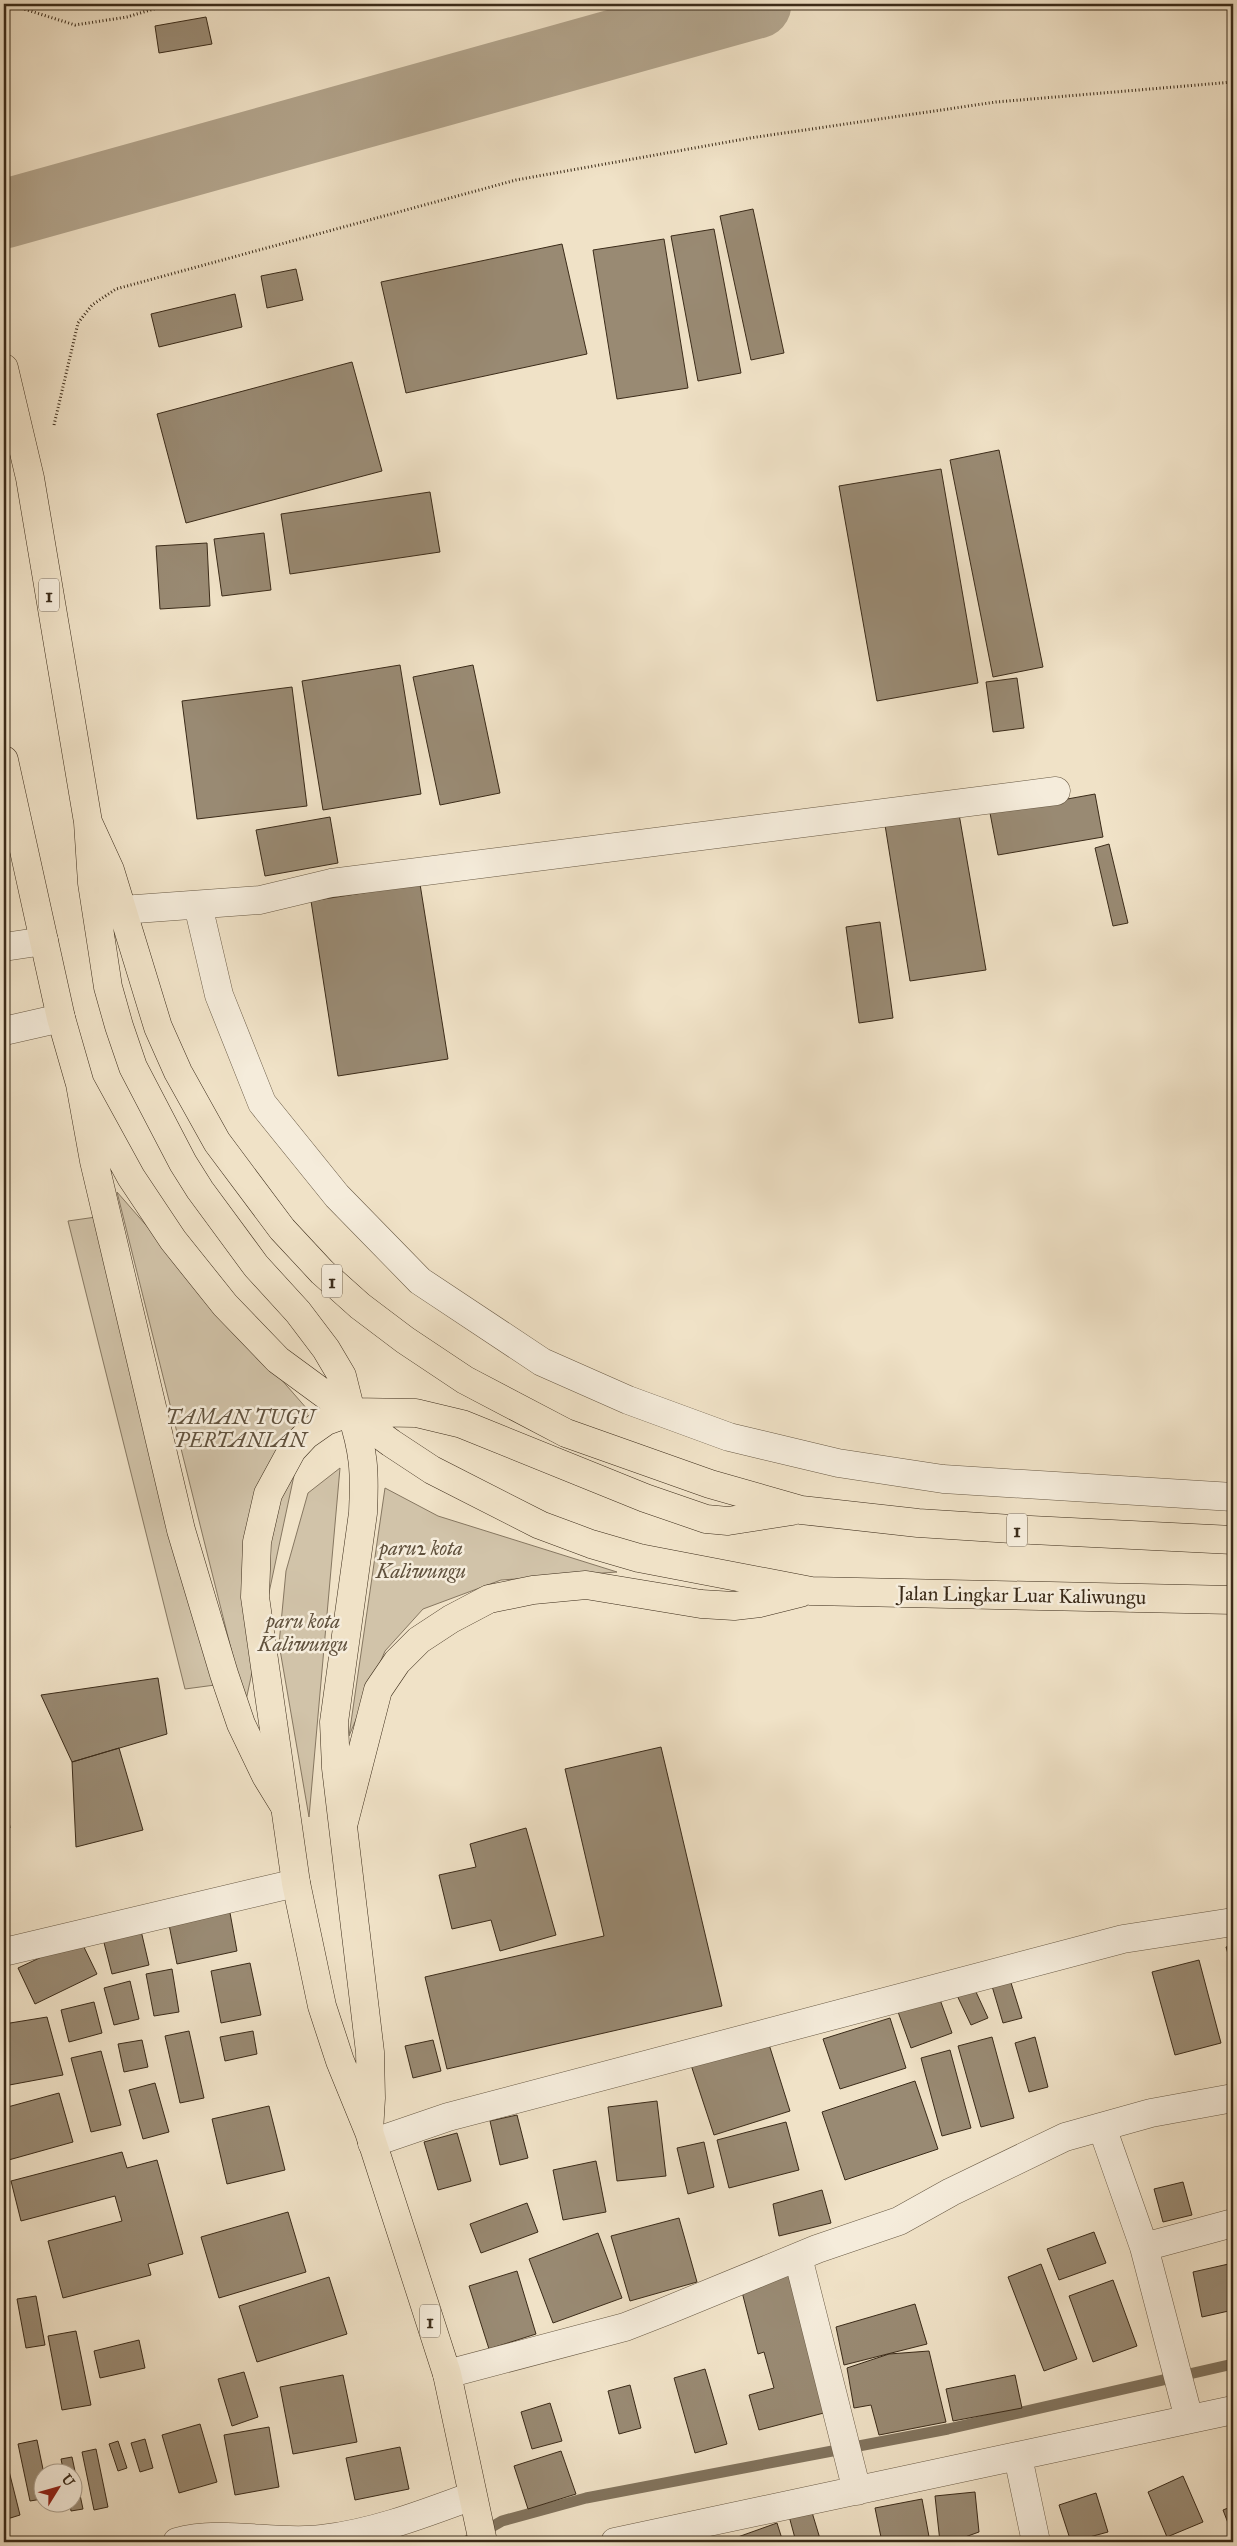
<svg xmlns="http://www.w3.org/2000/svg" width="1237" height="2546" viewBox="0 0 1237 2546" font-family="'IM FELL Great Primer',serif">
<rect width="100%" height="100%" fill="#f0e2c7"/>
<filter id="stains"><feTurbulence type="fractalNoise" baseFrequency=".004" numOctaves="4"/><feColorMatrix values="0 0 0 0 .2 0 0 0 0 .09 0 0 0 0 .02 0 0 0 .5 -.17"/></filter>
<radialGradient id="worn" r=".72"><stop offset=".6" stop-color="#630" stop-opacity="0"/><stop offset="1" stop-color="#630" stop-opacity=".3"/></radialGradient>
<path fill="#d1c3a9" stroke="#867761" d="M117,1192L308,1410L245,1705Z
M96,1217L215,1685L185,1689L68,1221Z
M340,1468L309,1817L279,1644L286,1571L308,1493Z
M385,1488L438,1516L617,1572L501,1580L423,1609L385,1651L349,1736Z"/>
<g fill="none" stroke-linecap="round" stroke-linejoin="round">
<path stroke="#82745e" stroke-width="11" d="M465,2542L502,2521L586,2498L948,2429L1233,2364"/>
<path stroke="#b2a48c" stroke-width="69" d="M4,214L757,4"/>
</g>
<path fill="#998a73" stroke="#3b2b19" d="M206,17L212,44L159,53L155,26Z
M753,209L784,353L751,360L720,216Z
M714,229L741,373L698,381L671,236Z
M664,239L688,388L617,399L593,250Z
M562,244L587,354L406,393L381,282Z
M296,269L303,300L267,308L261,276Z
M235,294L242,327L159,347L151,314Z
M352,362L382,471L186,523L157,414Z
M999,450L1043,667L993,677L950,460Z
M941,469L978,683L877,701L839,486Z
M430,492L440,552L290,574L281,514Z
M264,533L271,590L222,596L214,539Z
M207,543L210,606L160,609L156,546Z
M400,665L421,794L323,810L302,681Z
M473,665L500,793L440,805L413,677Z
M1017,678L1024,728L993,732L986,682Z
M292,687L307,806L197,819L182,701Z
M1095,794L1103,837L998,855L990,813Z
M959,814L986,970L910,981L885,825Z
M330,817L338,863L265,876L256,830Z
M1109,844L1128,923L1113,926L1095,848Z
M420,884L448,1059L338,1076L311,901Z
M880,922L893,1018L859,1023L846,927Z
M158,1678L167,1734L72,1762L41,1695Z
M661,1747L722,2006L447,2069L425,1977L604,1936L565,1769Z
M119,1748L143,1830L76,1847L72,1762Z
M4,1784L10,1828L4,1831Z
M526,1828L556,1935L500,1951L491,1920L452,1929L439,1875L476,1867L470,1844Z
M228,1902L237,1951L177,1964L167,1915Z
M139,1922L149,1965L112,1974L101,1931Z
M80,1939L97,1974L35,2004L18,1968Z
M1233,1945V1971L1226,1947Z
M1199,1960L1221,2043L1175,2055L1152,1972Z
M250,1963L261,2015L221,2023L211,1971Z
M172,1969L179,2012L154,2016L146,1974Z
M1007,1970L1022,2018L1003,2023L989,1976Z
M970,1979L988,2018L971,2025L953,1987Z
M130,1981L139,2019L114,2025L104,1988Z
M938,1994L952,2033L911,2048L897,2009Z
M94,2002L102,2033L69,2042L61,2010Z
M47,2017L63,2075L4,2086V2024Z
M890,2018L906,2068L840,2089L823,2039Z
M1233,2019V2041L1229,2020Z
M189,2031L204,2098L180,2103L165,2036Z
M253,2031L257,2054L225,2061L220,2037Z
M992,2037L1014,2118L981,2127L958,2046Z
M1035,2037L1048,2087L1029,2092L1015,2043Z
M767,2038L790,2111L714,2135L690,2062Z
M142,2040L148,2067L124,2072L118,2044Z
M433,2040L441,2071L413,2078L405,2046Z
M950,2050L971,2128L942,2136L921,2058Z
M101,2051L121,2125L91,2132L71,2058Z
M915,2081L938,2149L845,2180L822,2112Z
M155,2083L169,2132L143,2139L129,2090Z
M59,2093L73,2142L5,2161L4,2108Z
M657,2101L666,2176L617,2181L608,2107Z
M269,2106L285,2170L227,2184L212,2119Z
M517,2115L528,2158L500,2165L490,2121Z
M786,2122L799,2170L729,2188L717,2140Z
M457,2133L471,2181L438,2190L424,2142Z
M704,2142L714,2187L688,2194L677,2148Z
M122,2152L127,2168L157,2160L183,2254L148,2264L151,2275L63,2298L48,2241L122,2221L115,2196L21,2221L11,2181Z
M596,2161L606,2212L563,2220L553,2170Z
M1183,2182L1192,2215L1163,2222L1154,2189Z
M822,2190L831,2223L779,2236L773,2204Z
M527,2203L538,2232L481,2253L470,2224Z
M288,2212L306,2272L219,2298L201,2237Z
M679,2218L697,2282L630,2301L611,2236Z
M1094,2232L1106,2263L1059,2280L1047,2249Z
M598,2233L622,2298L553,2323L529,2259Z
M1233,2263V2310L1202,2317L1193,2272Z
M1041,2264L1077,2359L1044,2371L1008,2277Z
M517,2271L536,2334L489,2349L469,2286Z
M793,2274L839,2409L759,2430L749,2395L774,2388L764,2352L758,2354L741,2288Z
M329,2277L347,2334L257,2362L239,2306Z
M1113,2280L1137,2346L1093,2362L1069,2296Z
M36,2296L45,2345L26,2348L17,2299Z
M915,2304L927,2344L844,2365L836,2327Z
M76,2331L91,2405L62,2410L48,2336Z
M139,2340L145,2368L100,2378L94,2351Z
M929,2351L946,2422L879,2435L871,2405L854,2408L847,2368L889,2354Z
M705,2369L727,2444L695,2453L674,2378Z
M244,2372L258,2417L232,2426L218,2379Z
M343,2375L357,2442L293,2454L280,2387Z
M1015,2375L1022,2408L953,2421L946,2389Z
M630,2385L641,2428L619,2434L608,2391Z
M550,2403L562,2441L532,2449L521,2412Z
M200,2424L217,2482L179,2493L162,2435Z
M269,2427L279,2487L235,2495L224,2435Z
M145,2439L153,2468L140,2472L131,2443Z
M37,2440L44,2474L42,2499L30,2501L18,2444Z
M118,2441L127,2468L118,2471L109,2444Z
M400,2447L409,2489L355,2500L346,2458Z
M96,2449L108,2507L94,2510L82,2452Z
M4,2451L20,2515L4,2520Z
M561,2451L576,2494L528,2509L514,2466Z
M72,2457L83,2509L71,2511L70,2504H72V2474H64L61,2459Z
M1183,2476L1203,2522L1167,2537L1148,2492Z
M975,2492L979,2532L951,2542H940L935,2496Z
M1096,2493L1108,2532L1071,2542L1059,2505Z
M922,2499L930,2542H882L875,2508Z
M1233,2506V2536L1223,2510Z
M811,2509L821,2542H796L789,2516Z
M777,2523L783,2542H736L735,2538Z"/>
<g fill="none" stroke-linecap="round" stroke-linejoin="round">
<defs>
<path id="minor" d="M198,905L219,995L262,1103L337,1196L420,1281L542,1362L628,1400L729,1437L838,1463L943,1479L1233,1497
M122,910L260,900L331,883L1056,791
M4,947L44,941
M4,1031L61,1018
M4,1952L296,1883
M1102,2127L1144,2247L1189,2419
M372,2143L448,2117L1123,1939L1233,1922
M1144,2247L1233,2223
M798,2257L857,2491
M447,2374L625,2327L666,2311L817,2249L899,2221L951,2192L1065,2137L1151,2113L1233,2098
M1018,2457L1036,2542
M177,2542C223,2529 274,2545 322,2539C374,2533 423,2514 472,2496
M615,2542L1233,2410"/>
<path id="major" d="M369,2132L371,2098L370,2052L336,1768L334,1722L363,1513C365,1471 364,1452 351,1412L326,1421L306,1435L292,1450L268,1494L257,1542L255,1597L296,1883L322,2006L340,2061L369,2132L447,2374L483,2542"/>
<path id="highway" d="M4,368L30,478L88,822L92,883L103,954L108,987L119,1026L133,1067L183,1163L200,1190L256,1266L298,1312L326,1349L342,1376L351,1412
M4,760L61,1018L80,1084L94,1161L181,1530L224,1674L241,1724L266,1776L285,1807
M88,822L110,870L158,1027L178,1072L217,1142L282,1229L322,1272L360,1306L405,1340L465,1380L566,1433L710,1484L801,1510L918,1523L1012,1529L1233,1540
M80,1084L131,1177L173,1240L225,1305L278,1360L391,1443L432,1470L540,1525L591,1544L639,1558L811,1591L1233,1600
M351,1412L416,1413L462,1424L645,1498L706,1519L728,1521L792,1511
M344,1822L378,1690L397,1662L419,1640L451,1619L489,1599L533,1590L586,1585L701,1604L734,1606L760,1603L800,1593"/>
</defs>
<use href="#minor" stroke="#685944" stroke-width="29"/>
<use href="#major" stroke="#3b2b19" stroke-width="29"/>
<use href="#highway" stroke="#3b2b19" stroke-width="29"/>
<path stroke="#3b2b19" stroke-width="3" stroke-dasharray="1 2.5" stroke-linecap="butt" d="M8,4L75,25L127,17L170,4
M54,425L78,323L92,305L116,289L516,180L750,138L996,102L1233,82"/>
<use href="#minor" stroke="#f5ecdb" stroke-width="28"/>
<use href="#major" stroke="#f0e2c7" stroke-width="28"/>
<use href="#highway" stroke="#f0e2c7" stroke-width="28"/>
</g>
<g text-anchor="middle" stroke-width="5" stroke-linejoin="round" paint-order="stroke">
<g fill="#f5ecdb" stroke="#736553" stroke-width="1">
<rect x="39" y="578.5" width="20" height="33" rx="4"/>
<rect x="322" y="1264.5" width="20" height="33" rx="4"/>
<rect x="1007" y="1513.5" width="20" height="33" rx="4"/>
<rect x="420" y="2304.5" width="20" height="33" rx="4"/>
</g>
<g font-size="19" font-weight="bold" fill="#3b2b19">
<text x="49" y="602">1</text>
<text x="332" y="1288">1</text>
<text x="1017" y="1537">1</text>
<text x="430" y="2328">1</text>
</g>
<g font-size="20" font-style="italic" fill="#60513d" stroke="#f5ecdb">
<text x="240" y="1424">TAMAN TUGU<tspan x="240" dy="23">PERTANIAN</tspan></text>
<text x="421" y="1555">paru2 kota<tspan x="421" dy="23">Kaliwungu</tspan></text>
<text x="303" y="1628">paru kota<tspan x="303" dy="23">Kaliwungu</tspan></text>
</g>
<g font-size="20" fill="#3b2b19" stroke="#f5ecdb">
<text transform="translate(1022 1595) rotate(1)" y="7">Jalan Lingkar Luar Kaliwungu</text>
</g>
</g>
<rect width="1237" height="2546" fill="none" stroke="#f0e2c7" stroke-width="20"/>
<rect x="5" y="5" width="1227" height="2536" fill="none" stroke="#3b2b19" stroke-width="2.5"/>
<rect x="10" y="10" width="1217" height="2526" fill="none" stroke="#3b2b19"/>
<g transform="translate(58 2488) rotate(53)"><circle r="24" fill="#f5ecdb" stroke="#ab9f8d"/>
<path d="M0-4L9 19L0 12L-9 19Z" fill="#8f2418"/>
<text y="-8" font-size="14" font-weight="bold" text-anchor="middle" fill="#3b2b19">U</text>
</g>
<rect width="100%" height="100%" filter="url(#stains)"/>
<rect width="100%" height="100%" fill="url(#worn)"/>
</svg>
